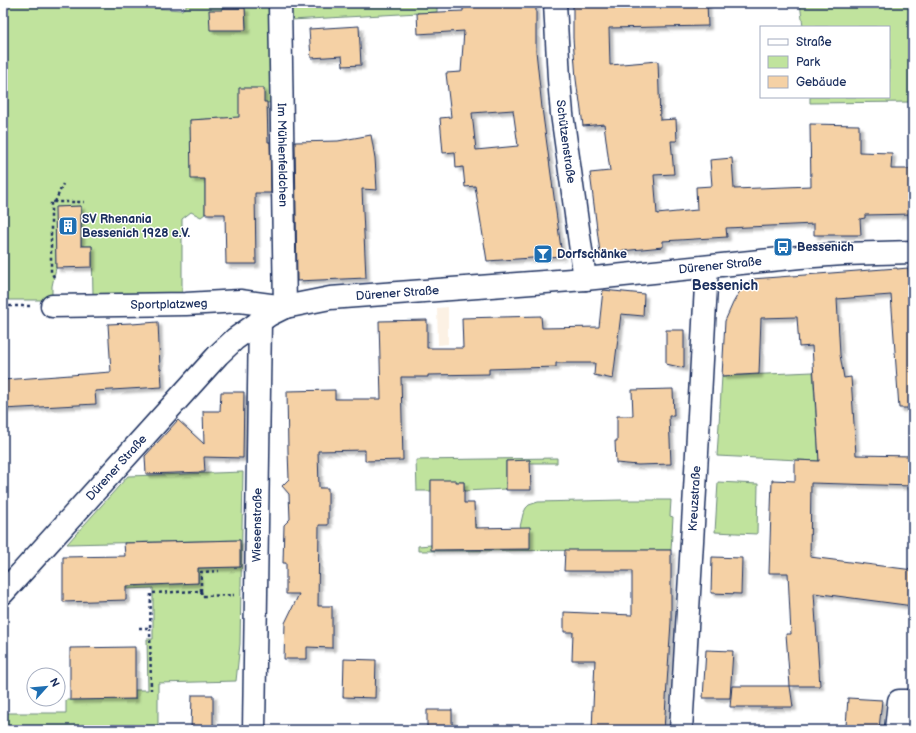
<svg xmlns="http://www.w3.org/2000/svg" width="916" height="733" viewBox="0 0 916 733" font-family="'Balsamiq Sans',sans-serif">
<defs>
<filter id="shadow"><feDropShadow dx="3.5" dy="3.5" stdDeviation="1" flood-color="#0004"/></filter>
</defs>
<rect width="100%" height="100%" fill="#fff"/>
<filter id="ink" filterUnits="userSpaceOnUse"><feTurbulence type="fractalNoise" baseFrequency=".025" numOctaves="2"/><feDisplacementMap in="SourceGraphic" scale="8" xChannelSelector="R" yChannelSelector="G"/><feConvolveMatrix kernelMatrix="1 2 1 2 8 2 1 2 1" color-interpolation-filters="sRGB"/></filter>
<g filter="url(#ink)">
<path fill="#fcf1e4" d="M448,307V344L438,345L437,308Z"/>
<path fill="#c0e39d" stroke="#6e897e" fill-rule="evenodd" d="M3,3L89,4L182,10L190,3H437V12L291,20L292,101L267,103L268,157L224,118L190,120L191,142L205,179V214L201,217L191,212L182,219V294L93,295L92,246H81V206L56,207V268L52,286V300H3ZM222,8H245L246,27Z
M800,3H913V102L810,103V97H889V27H803Z
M813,372L819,461L717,456L722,376Z
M557,458V463H530V460L506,461V489L464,491V482H431V491H417L416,460Z
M243,472L240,644L236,681L158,683V729L138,730H3V692H5V713H66V700L135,699V690H148L147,639H153V588L126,589L125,568L136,586L198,583V568L240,567V540L67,544L128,476Z
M718,482L758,484L757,534L715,532Z
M621,500H671L670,516L673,517L671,550L418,551V546L431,545L432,550H465V524H475L478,529L496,539V549H530L520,527L523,514L526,508L529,505L538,502Z"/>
<path fill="#f5d1a5" stroke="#1b2f5e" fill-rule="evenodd" filter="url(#shadow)" d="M474,3H526V6H536V51L542,108L562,256L487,261L475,186L465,187L463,167L456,168L455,152L443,153L440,118L451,117L446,73L461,72L464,31L418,34L417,13L463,11V8L474,7ZM513,110L518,146L476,150L472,113Z
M648,3H707L708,26L609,28L610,65L658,61L660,120L676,119L677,141H671L674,174L654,175L657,214L697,210L696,187L712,186L710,160L732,158L734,189L811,186L810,124L859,125V152L892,153L891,169H913V214L865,215V218L860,219L861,235H814V224L726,228L727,237L663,241V247L600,253L590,173L610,171L604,124L583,126L579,95H578L576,79L573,38V4Z
M222,8H245L246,30H210L209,10H222Z
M359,26L361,65L343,66L342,56L311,58L309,29Z
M239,88H264V102H267L268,142H270L271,193H255L256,264H226L225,214H205V179H191L190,120L239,117Z
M371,135L375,158L377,190L362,189L366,278L297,281L295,142L338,141Z
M81,206V246H92V267L56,268L55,207Z
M897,268V269L908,268L913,346V408H899L891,295L837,299L840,355L844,378L851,377L856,455L913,456V486L811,483L810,557L913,570V606L814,593L820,686H790L786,634H791L788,573H769L772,480L795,481V460L819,461L812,346L799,347L797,317L761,318L759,374L722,376L725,321L733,303L741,289L752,279Z
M603,290L644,294L643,316L621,314L613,379L594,375L595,363H556V367L489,369V374L428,375V377H401L403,460L365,461V450L318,451L319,488H328V525H319L318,606H332V648L307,647V659H284L285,623L299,594H286V563H283L284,525L290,519L289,494L282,486L289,479L288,451L287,391L335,390V399H381L379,321L427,320V348H463L462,318L541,316L542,328L599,327Z
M158,322L160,369H161L162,387L95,391L96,404L3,409V380L111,372L108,324L132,323V324Z
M666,330H684V368L666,364Z
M673,389L674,416H669L671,464L638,465L616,463L615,441H617V416H633L632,390Z
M221,392H244L243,458L204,457L205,472L146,474L145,456L178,420L204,444L203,411H220Z
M530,460L531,490H506V461Z
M431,480H456V482H464V503H474L475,528L530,527V549L431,550Z
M240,540V567L198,568V583L126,586V600L63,602V557L125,556L124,543Z
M565,550H671V622L664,730H592L595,660H572L573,632H564V612L632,615V571H564Z
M712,557L742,558L741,594L711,593Z
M135,647V699L70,700V648Z
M706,650L733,651L730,698H703Z
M344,659L376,660L375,698L343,697Z
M732,686H790L793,707H730Z
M192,695H213V730H191Z
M848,698L882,700L879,729L846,726Z
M427,710H452V730H427Z"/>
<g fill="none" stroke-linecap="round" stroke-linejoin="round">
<defs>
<g id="minor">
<path id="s1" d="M280,3L285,307"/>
<path id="s2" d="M555,3L559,79L562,114L585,279"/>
<path id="s3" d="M52,306L186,304L240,301L285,307"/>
<path id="s4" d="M3,593L218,355L235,339L269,315L285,307L330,298L585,279L800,257L843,254L913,252"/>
<path id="s5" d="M254,730L260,320"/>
<path id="s6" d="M681,730L695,490L707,267"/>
<path d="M896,730L899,701H913"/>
</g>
</defs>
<use href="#minor" stroke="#1b2f5e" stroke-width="25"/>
<path stroke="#1b2f5e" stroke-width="2.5" stroke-dasharray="3 3" stroke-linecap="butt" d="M55,202L63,184
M54,277L51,272V202H84
M3,306H30
M201,591V572L219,571
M139,628H150L151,593L201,591L202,596L234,595
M150,628L151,690"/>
<use href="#minor" stroke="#fff" stroke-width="22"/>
</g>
</g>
<defs>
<symbol id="building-square" viewBox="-11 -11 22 22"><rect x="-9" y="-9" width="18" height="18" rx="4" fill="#1f6fb2" stroke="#fff"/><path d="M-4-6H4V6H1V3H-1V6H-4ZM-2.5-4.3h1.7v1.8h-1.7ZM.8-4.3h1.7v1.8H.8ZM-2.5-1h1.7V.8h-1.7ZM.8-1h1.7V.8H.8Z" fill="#fff"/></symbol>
<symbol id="bus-square" viewBox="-11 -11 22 22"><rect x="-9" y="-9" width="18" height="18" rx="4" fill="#1f6fb2" stroke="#fff"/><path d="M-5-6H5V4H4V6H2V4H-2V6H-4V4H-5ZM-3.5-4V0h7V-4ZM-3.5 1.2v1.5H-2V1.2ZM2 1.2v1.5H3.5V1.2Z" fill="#fff"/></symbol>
<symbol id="bar-square" viewBox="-11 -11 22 22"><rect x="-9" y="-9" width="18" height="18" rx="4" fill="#1f6fb2" stroke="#fff"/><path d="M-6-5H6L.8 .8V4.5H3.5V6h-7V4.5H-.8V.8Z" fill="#fff"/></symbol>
</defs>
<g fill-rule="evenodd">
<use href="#building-square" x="57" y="215" width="22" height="22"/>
<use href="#bus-square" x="772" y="236" width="22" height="22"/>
<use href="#bar-square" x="532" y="243" width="22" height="22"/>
</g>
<g text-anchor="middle" stroke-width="3" stroke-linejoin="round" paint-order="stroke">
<g font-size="12" fill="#1b2f5e" stroke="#fff">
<text dy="4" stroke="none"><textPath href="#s2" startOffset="139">Schützenstraße</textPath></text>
<text dy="4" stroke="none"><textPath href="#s1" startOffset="152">Im Mühlenfeldchen</textPath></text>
<text dy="4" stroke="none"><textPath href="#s4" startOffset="841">Dürener Straße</textPath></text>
<text dy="4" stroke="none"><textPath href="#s4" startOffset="517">Dürener Straße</textPath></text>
<text dy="4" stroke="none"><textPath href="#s3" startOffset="117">Sportplatzweg</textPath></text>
<text dy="4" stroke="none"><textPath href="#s4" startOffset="169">Dürener Straße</textPath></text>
<text dy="4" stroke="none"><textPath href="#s6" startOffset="232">Kreuzstraße</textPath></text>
<text dy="4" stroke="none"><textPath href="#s5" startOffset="205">Wiesenstraße</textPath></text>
</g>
<g font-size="12" font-weight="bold" fill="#1b2f5e" stroke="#fff" text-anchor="start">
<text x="82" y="223">SV Rhenania<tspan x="82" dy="14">Bessenich 1928 e.V.</tspan></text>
<text x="797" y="251">Bessenich</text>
<text x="557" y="258">Dorfschänke</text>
</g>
<g font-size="14" font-weight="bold" fill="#1b2f5e" stroke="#fff">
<text x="725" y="290">Bessenich</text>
</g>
</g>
<rect width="916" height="733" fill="none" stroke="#fff" stroke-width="16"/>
<rect x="8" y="8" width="900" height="717" fill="none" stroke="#1b2f5e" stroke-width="1.5" filter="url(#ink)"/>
<rect x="760" y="26" width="130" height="72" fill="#ffffff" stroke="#a4acbf"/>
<rect x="768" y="39" width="20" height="6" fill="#ffffff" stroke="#a4acbf"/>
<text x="796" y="46" font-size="12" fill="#1b2f5e">Straße</text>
<rect x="768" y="56" width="20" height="12" fill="#c0e39d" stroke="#a4acbf"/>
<text x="796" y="66" font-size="12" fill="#1b2f5e">Park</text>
<rect x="768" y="76" width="20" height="12" fill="#f5d1a5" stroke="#a4acbf"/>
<text x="796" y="86" font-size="12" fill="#1b2f5e">Gebäude</text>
<g transform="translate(46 687) rotate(63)"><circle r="19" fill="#ffffff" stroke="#a4acbf"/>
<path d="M0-3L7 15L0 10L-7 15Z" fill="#1f6fb2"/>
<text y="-6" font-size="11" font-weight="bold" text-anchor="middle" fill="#1b2f5e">N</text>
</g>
</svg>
